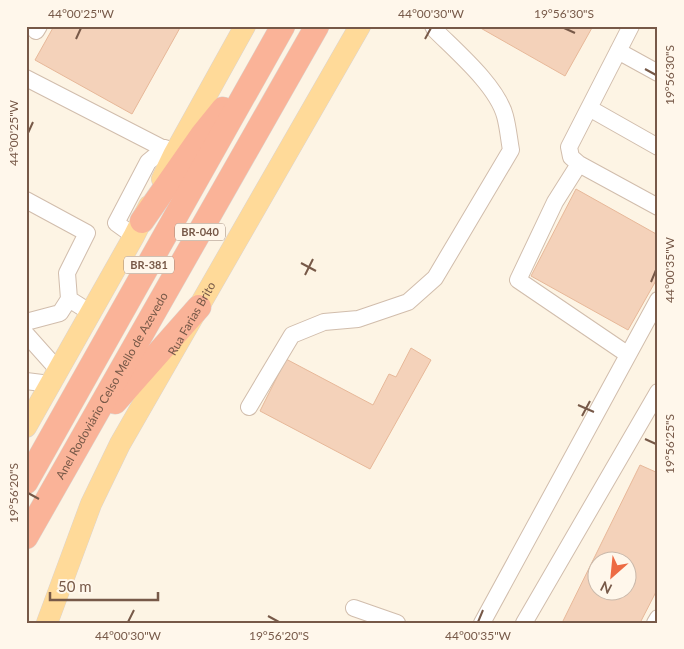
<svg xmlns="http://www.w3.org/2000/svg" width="684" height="649" viewBox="0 0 684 649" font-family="Lato,sans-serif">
<rect width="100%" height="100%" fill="#fdf4e4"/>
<path fill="#f4d2ba" stroke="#e7b899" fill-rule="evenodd" d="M54,26H181L132,114L35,60Z
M477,26H593L565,76Z
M576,189L658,235V277L628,330L531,276Z
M411,348L431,360L370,469L260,411L286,359L373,405L389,374L396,377Z
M640,465L658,473V588L640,623H562ZM596,562H626V592H596Z"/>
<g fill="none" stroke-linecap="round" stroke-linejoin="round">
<defs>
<path id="minor" d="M631,26L569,147L571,157L579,164L658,207
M36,31L39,26
M618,51L658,73
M26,78L174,154
M589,108L658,147
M579,164L555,202L518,280L627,354
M26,200L87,233L67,273L69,299L91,313
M134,236L116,223L148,162L165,148
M26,322L60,313L69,299
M26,334L59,371
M26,381L50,384
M249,407L292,335L324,322L358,319L408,302L435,278L511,150C509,139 508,127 505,116C497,86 457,52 435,30L433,26
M354,608L397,623
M482,623L658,300
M524,623L658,392
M655,623L658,618"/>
<g id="major">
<path d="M162,179L174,154L245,26"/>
<path d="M26,427L134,236L149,206"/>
<path id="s1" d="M47,623L91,504L120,444L360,26"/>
</g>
<g id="highway">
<path d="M142,221L202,135L223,109"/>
<path d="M115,402L199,307"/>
<path d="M26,482L283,26"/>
<path id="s2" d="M26,537L317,26"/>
</g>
</defs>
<use href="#minor" stroke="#d1bdac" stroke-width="18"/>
<use href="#major" stroke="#dcd4cf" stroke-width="22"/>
<use href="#highway" stroke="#dcd4cf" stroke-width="25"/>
<use href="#minor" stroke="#fff" stroke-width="16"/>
<use href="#major" stroke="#ffda99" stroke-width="21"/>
<use href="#highway" stroke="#fab398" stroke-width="24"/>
</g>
<path fill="none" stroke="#775948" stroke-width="2" d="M564,28L575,33M76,39L81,28M425,39L431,28M645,69L656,75M28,133L33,122M301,263L316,271M305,275L313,259M651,282L656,270M578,405L594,412M582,416L590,401M645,439L656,444M28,493L39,499M268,616L279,622M128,622L134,610M478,622L483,610"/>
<g text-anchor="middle" stroke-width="4" stroke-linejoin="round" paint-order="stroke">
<g fill="#fff7eb" stroke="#a08879" stroke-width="1">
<rect x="175" y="223.5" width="50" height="17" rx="4"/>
<rect x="124" y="256.5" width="50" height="17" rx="4"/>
</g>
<g font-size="11" font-weight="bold" fill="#775948">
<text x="200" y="236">BR-040</text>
<text x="149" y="269">BR-381</text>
</g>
<g font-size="12" fill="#775948" stroke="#fff7eb">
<text dy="4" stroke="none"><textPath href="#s1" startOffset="338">Rua Farias Brito</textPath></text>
<text dy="4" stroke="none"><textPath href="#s2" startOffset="174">Anel Rodoviário Celso Mello de Azevedo</textPath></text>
</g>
</g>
<rect width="684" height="649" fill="none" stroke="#fff7eb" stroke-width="55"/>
<g transform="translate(612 576) rotate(207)"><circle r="24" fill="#fff7eb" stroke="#c9b8aa"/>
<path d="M0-4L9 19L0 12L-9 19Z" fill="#ed6b43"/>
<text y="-8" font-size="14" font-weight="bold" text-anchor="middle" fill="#775948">N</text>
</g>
<path d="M50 592v8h108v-8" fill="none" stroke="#775948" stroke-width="2.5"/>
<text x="58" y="592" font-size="15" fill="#775948" stroke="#fff7eb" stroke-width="4" paint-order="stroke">50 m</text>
<rect x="28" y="28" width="628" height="594" fill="none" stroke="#775948" stroke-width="2"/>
<g font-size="12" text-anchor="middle" fill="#775948">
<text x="81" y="18">44°00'25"W</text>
<text x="431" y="18">44°00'30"W</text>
<text x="564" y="18">19°56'30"S</text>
<text transform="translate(670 75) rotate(-90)" y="4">19°56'30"S</text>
<text transform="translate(14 133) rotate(-90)" y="4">44°00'25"W</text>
<text transform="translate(670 270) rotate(-90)" y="4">44°00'35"W</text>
<text transform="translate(670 444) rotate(-90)" y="4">19°56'25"S</text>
<text transform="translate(14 493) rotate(-90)" y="4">19°56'20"S</text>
<text x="128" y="640">44°00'30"W</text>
<text x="279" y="640">19°56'20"S</text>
<text x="478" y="640">44°00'35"W</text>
</g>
</svg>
